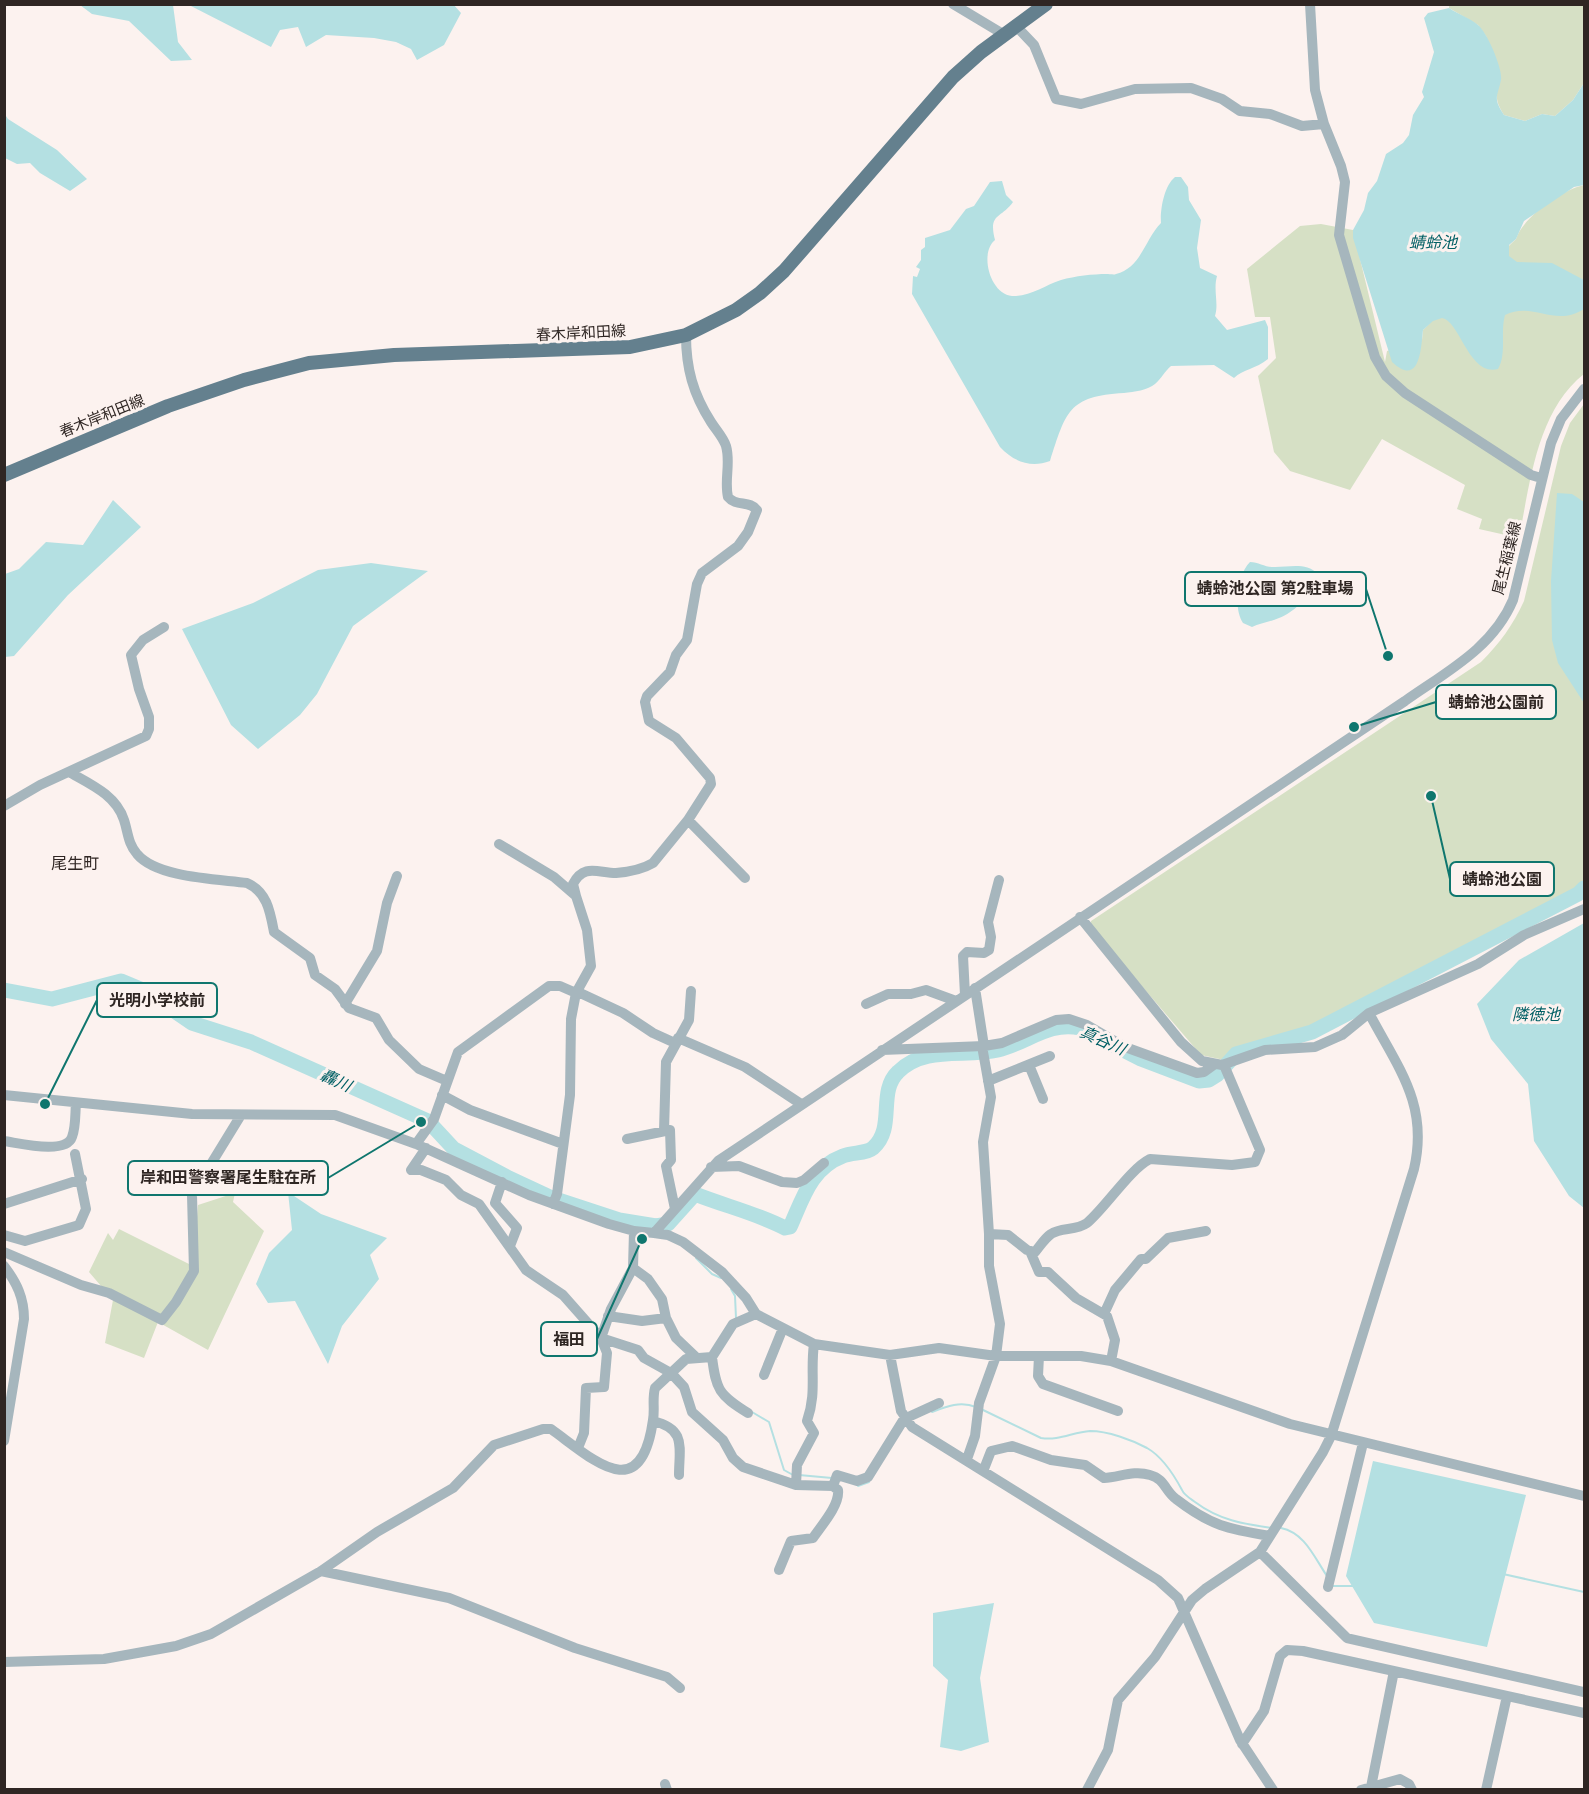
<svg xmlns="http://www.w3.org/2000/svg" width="1589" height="1794" viewBox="0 0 1589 1794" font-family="Roboto,'Noto Sans JP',sans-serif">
<rect width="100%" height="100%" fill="#fcf2ef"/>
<path fill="#d6e0c5" d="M1449,5H1584V83L1573,100L1555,116L1542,114L1525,121L1504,115C1495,101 1495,94 1501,79L1486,36L1478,25L1449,8Z
M1584,185V374C1537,411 1530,483 1519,538L1479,529L1482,519L1457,509L1465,485L1382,439L1350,490L1290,471L1274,452L1258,376L1276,358L1270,317H1255L1247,269L1300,226L1321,224L1353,230L1385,362L1387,351L1422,340L1423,330L1516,239C1523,217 1562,190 1584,185Z
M1584,404V885L1576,892L1310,1029L1242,1047L1224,1060L1201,1055L1091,927V921L1481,662C1500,643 1513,625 1524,601L1561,446L1570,423Z
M235,1193L233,1202L264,1231L208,1350L158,1322L144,1358L105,1343L113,1300L89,1272L108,1233L113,1240L119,1229L193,1266L198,1205Z"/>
<path fill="#b4e0e2" d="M453,4L461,13L444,45L417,60L411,49L396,42L374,38L326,35L306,47L298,27L280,30L271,47L189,5Z
M80,5H173L178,42L192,60L171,61L129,21L92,14Z
M1449,8C1458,14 1470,18 1478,25C1487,32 1503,69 1501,80C1497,98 1493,98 1504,115L1525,121L1542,114L1555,116L1573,100L1584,83V185L1574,187L1524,221L1516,239L1509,245V256L1517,262L1552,263L1584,280V309C1555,328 1533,301 1505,315C1500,332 1507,353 1498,369C1469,377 1460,321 1442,318L1433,321L1423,330C1421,348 1420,388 1392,362L1353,238V230L1364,210L1368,193L1377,181L1386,154L1403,143L1409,135L1413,115L1424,97L1422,92L1434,52L1424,18L1428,13Z
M4,113L8,119L57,150L87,179L70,191L40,173L30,163L17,164L5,158Z
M1175,177H1181L1188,187L1189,200L1201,220L1197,248L1200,268L1217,276C1213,290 1219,303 1215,316L1227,330L1265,320L1268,327V359C1256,369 1243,369 1234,378L1214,365L1171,366C1165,371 1161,379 1155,384C1148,390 1134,392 1124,393C1068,396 1066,412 1050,461C1031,468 1014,462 1000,447L912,294L913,276L917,277L920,269L916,267L921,260V250L925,247V238L950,230L966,209L974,206L990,182L1002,181L1006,195L1013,202C1001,219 988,213 995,240C979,253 990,294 1012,296C1030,297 1045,285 1061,280C1075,276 1093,274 1107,274C1108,274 1116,275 1116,274C1141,268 1145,239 1161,223C1160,210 1164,186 1175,177Z
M1557,493L1572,494L1584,502V703L1558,663L1552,640L1551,581Z
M113,500L141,527L68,595L14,656L5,657V574L19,569L46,542L83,545Z
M1250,562C1259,562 1266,568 1275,567C1290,567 1306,562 1318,574C1319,590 1293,613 1279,618C1270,622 1260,623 1252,627L1243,623C1233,608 1237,575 1250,562Z
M371,563L428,571L353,626L317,694L300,715L258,749L231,725L182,629L253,603L318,570Z
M1584,923V1208L1569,1196L1534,1141L1528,1084L1491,1039L1477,1004L1519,960Z
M288,1192L321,1214L387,1238L370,1255L379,1279L342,1326L328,1364L295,1301L268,1303L256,1284L269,1253L292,1230Z
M1373,1461L1526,1495L1487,1647L1374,1623L1346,1576Z
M994,1603L980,1678L989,1742L961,1751L940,1747L948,1680L933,1666V1613Z"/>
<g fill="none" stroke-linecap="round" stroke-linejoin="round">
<path stroke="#b4e0e2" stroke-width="2" d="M696,1258L712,1274L721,1278
M731,1289L735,1296L736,1318
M981,1409L1041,1438C1059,1441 1073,1432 1090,1431C1108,1431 1132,1440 1147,1448C1163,1457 1174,1475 1182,1490C1184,1495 1191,1499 1195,1502C1219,1520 1243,1524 1272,1528
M752,1412L769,1422L784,1470L793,1475
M932,1412C947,1406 961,1401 976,1407
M799,1475L832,1478
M858,1486L869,1482
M1281,1528C1305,1533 1314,1557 1327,1576
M1503,1574L1584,1592
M1333,1586H1354"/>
<path stroke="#b4e0e2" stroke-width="15" d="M4,990L52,999L121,981L145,991L192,1023L251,1042L428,1121L454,1149L507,1177L552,1198L619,1220L656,1226L668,1224L695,1194C725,1206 756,1213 785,1228L790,1227C803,1198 811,1168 843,1156C852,1152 866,1154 873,1148C896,1128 877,1092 898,1072C925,1045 965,1058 998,1050C1027,1043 1049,1021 1080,1028L1141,1059L1199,1081L1209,1080L1217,1075L1236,1054L1312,1032L1578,894L1584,888"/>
<path stroke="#a6b6bd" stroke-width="10" d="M953,4L1003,34
M1310,4L1315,90L1324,124L1341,166L1345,182L1339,235L1375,357L1386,376L1405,393L1531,475L1541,478
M1015,25L1034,45L1056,99L1081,104L1135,89L1191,88L1222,99L1240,111L1270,114L1302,126L1324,124
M69,772C90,784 116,795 124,820C128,832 128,844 137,854C157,878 217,879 247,883C267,892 270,911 274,932L310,958L315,975L335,989L349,1008L376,1018L389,1040L419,1069L447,1081
M4,806L40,785L146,736L149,729V717L139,689L131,655L143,640L164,627
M688,820L745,878
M499,844L554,877L576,896L587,930L591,966L576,993L571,1019L570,1095L557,1194L553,1204
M576,896L573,884C584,863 598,873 616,873C628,872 643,869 653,863L688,820L711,784L710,778L676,738L649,721L645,702L647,696L670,672L676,655L687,640L697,584L702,573L738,546L748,532L757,510C750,500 736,507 728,497C724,480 731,463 726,446C723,437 716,430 711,422C693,394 686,368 686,335
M1080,917L1181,1042L1202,1061L1222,1065L1265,1050L1315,1047L1342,1035L1369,1013C1398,1068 1429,1104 1414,1169L1331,1436L1323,1452L1260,1552L1205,1589L1192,1600L1155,1657L1118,1700L1108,1750L1087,1790
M975,988L984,1046
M578,992L623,1013L653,1033L675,1043
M965,995L963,956L967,952L984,953L989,950L991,937L988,922L999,880
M345,1004L377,951L387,903L397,876
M866,1004L888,994H911L926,990L956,1001
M1369,1013L1478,964L1524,935L1584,909
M678,1038L745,1067L801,1104
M882,1050L984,1046L1002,1043L1056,1020L1069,1019L1087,1025L1125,1047L1197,1073L1204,1072L1215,1064
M1029,1065L1043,1099
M988,1081L1050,1056
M4,1095L192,1114L335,1115L416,1144L529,1195L609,1224L634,1231L654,1233L718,1161L1405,701C1446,672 1493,648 1513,600L1551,443L1561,419L1584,389
M442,1095L470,1110L563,1144
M664,1131L666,1062L689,1020L691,991
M627,1139L670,1130L671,1160L666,1166L675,1209
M4,1141C19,1143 66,1155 72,1137C76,1127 75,1114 76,1103
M416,1144L434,1119L458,1052L549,986H560L576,993
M426,1148L411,1170H421L446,1180L461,1195L479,1204L526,1270L563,1295L601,1338L638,1350L644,1358L671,1373L684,1387L692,1412L723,1440L733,1458L743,1467L796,1485L833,1486
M711,1167L739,1166L782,1182L797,1183L804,1180L824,1163
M502,1182L495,1203L517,1228L510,1246
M4,1204L82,1179
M654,1233L668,1235L683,1242L722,1272L746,1298L756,1314L814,1344L890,1355L939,1348L996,1356H1081L1111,1361L1290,1424L1584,1496
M989,1234L1008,1235L1027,1250L1035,1252C1040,1246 1045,1238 1051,1234C1061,1227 1076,1231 1087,1223C1106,1207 1130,1169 1150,1159L1232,1165L1255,1162L1260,1150L1224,1065
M4,1235L25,1241L79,1225L86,1209L75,1154
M1030,1251L1039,1272H1048L1076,1298L1107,1316L1115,1340L1111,1361
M4,1252L81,1285L109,1293L162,1320L176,1302L194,1271L192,1195L241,1115
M4,1266C17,1283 24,1298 24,1319L4,1441
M633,1268L648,1279L662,1299L666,1318L676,1338L697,1358
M1104,1314L1115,1290L1141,1259H1146L1168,1238L1206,1231
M608,1316L642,1321L666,1318
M890,1355L901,1411L912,1427L1158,1580L1178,1598L1240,1740L1273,1790
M1039,1356L1038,1376L1043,1384L1118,1411
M712,1357C716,1390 719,1395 748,1413
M764,1375L783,1328
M653,1421C687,1429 679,1448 679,1475
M578,1448L584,1433L586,1388L604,1387L607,1353L601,1338L611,1309L633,1268L634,1231
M967,1459L975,1436L979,1403L996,1356L1000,1324L989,1266V1234L983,1142L991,1097L982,1046
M984,1469L991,1451L1012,1446L1051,1460L1085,1465L1104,1478C1120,1477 1134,1470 1150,1475C1165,1479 1165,1491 1176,1499C1211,1526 1228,1529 1270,1536
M796,1485L797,1465L814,1433L807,1421C817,1393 810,1372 814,1344
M1260,1552L1347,1638L1584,1692
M779,1570L791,1541L813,1538C821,1526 840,1505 838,1490L833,1486L837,1475L857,1481L868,1477L904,1419L939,1403
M321,1571L449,1598L575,1648L667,1677L680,1688
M1328,1587L1363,1443
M4,1662L104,1659L176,1646L211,1634L321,1571L377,1532L453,1488L494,1445L543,1429H551C594,1460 641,1507 653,1420C655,1409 652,1399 655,1388L686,1359L712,1357L733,1324L756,1314
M1242,1744L1264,1711L1280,1656L1287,1650L1303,1651L1584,1713
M665,1784L667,1790
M1371,1787L1394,1671
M1361,1790L1400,1779L1409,1784L1412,1790
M1486,1790L1507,1696"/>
<path stroke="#64808e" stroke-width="14" d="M4,475L168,406L244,380L309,363L394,355L630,347L686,335L736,310L760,293L784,271L953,77L981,52L1046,4"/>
</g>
<g text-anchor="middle" stroke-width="6" stroke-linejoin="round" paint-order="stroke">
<g font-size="15" fill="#2f2623" stroke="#fcf2ef">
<text transform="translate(581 333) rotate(-3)" y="5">春木岸和田線</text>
<text transform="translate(102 416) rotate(-22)" y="5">春木岸和田線</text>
<text transform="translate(1507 558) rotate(-76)" y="5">尾生稲葉線</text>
</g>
<g font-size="16" font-style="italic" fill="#005f64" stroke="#fcf2ef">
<text x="1433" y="248">蜻蛉池</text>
<text x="1536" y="1020">隣徳池</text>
<text transform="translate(1103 1040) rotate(24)" y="6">真谷川</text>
<text transform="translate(336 1080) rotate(24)" y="6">轟川</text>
</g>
<g font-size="16" fill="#2f2623" stroke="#fcf2ef">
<text x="75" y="869">尾生町</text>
</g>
</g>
<path fill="none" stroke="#0f766e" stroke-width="2" d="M1388 656L1366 589M1354 727L1436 702M1431 796L1450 879M45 1104L97 1000M421 1122L328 1178M642 1239L597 1339"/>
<g fill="#0f766e" stroke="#fcf2ef" stroke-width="2">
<circle cx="1388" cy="656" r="6"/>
<circle cx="1354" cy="727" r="6"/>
<circle cx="1431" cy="796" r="6"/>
<circle cx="45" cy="1104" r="6"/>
<circle cx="421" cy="1122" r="6"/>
<circle cx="642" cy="1239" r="6"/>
</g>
<g fill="#fcf2ef" stroke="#0f766e" stroke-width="2">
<rect x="1185" y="572" width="181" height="34" rx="6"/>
<rect x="1436" y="685" width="120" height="34" rx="6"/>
<rect x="1450" y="862" width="104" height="34" rx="6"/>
<rect x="97" y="983" width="120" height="34" rx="6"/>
<rect x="128" y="1161" width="200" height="34" rx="6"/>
<rect x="541" y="1322" width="56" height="34" rx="6"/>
</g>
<g font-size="16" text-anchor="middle" font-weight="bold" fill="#2f2623">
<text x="1275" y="594">蜻蛉池公園 第2駐車場</text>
<text x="1496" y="708">蜻蛉池公園前</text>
<text x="1502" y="885">蜻蛉池公園</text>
<text x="157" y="1006">光明小学校前</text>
<text x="228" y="1183">岸和田警察署尾生駐在所</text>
<text x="569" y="1345">福田</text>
</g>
<rect width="1589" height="1794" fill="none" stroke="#2f2623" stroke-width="12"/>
</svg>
